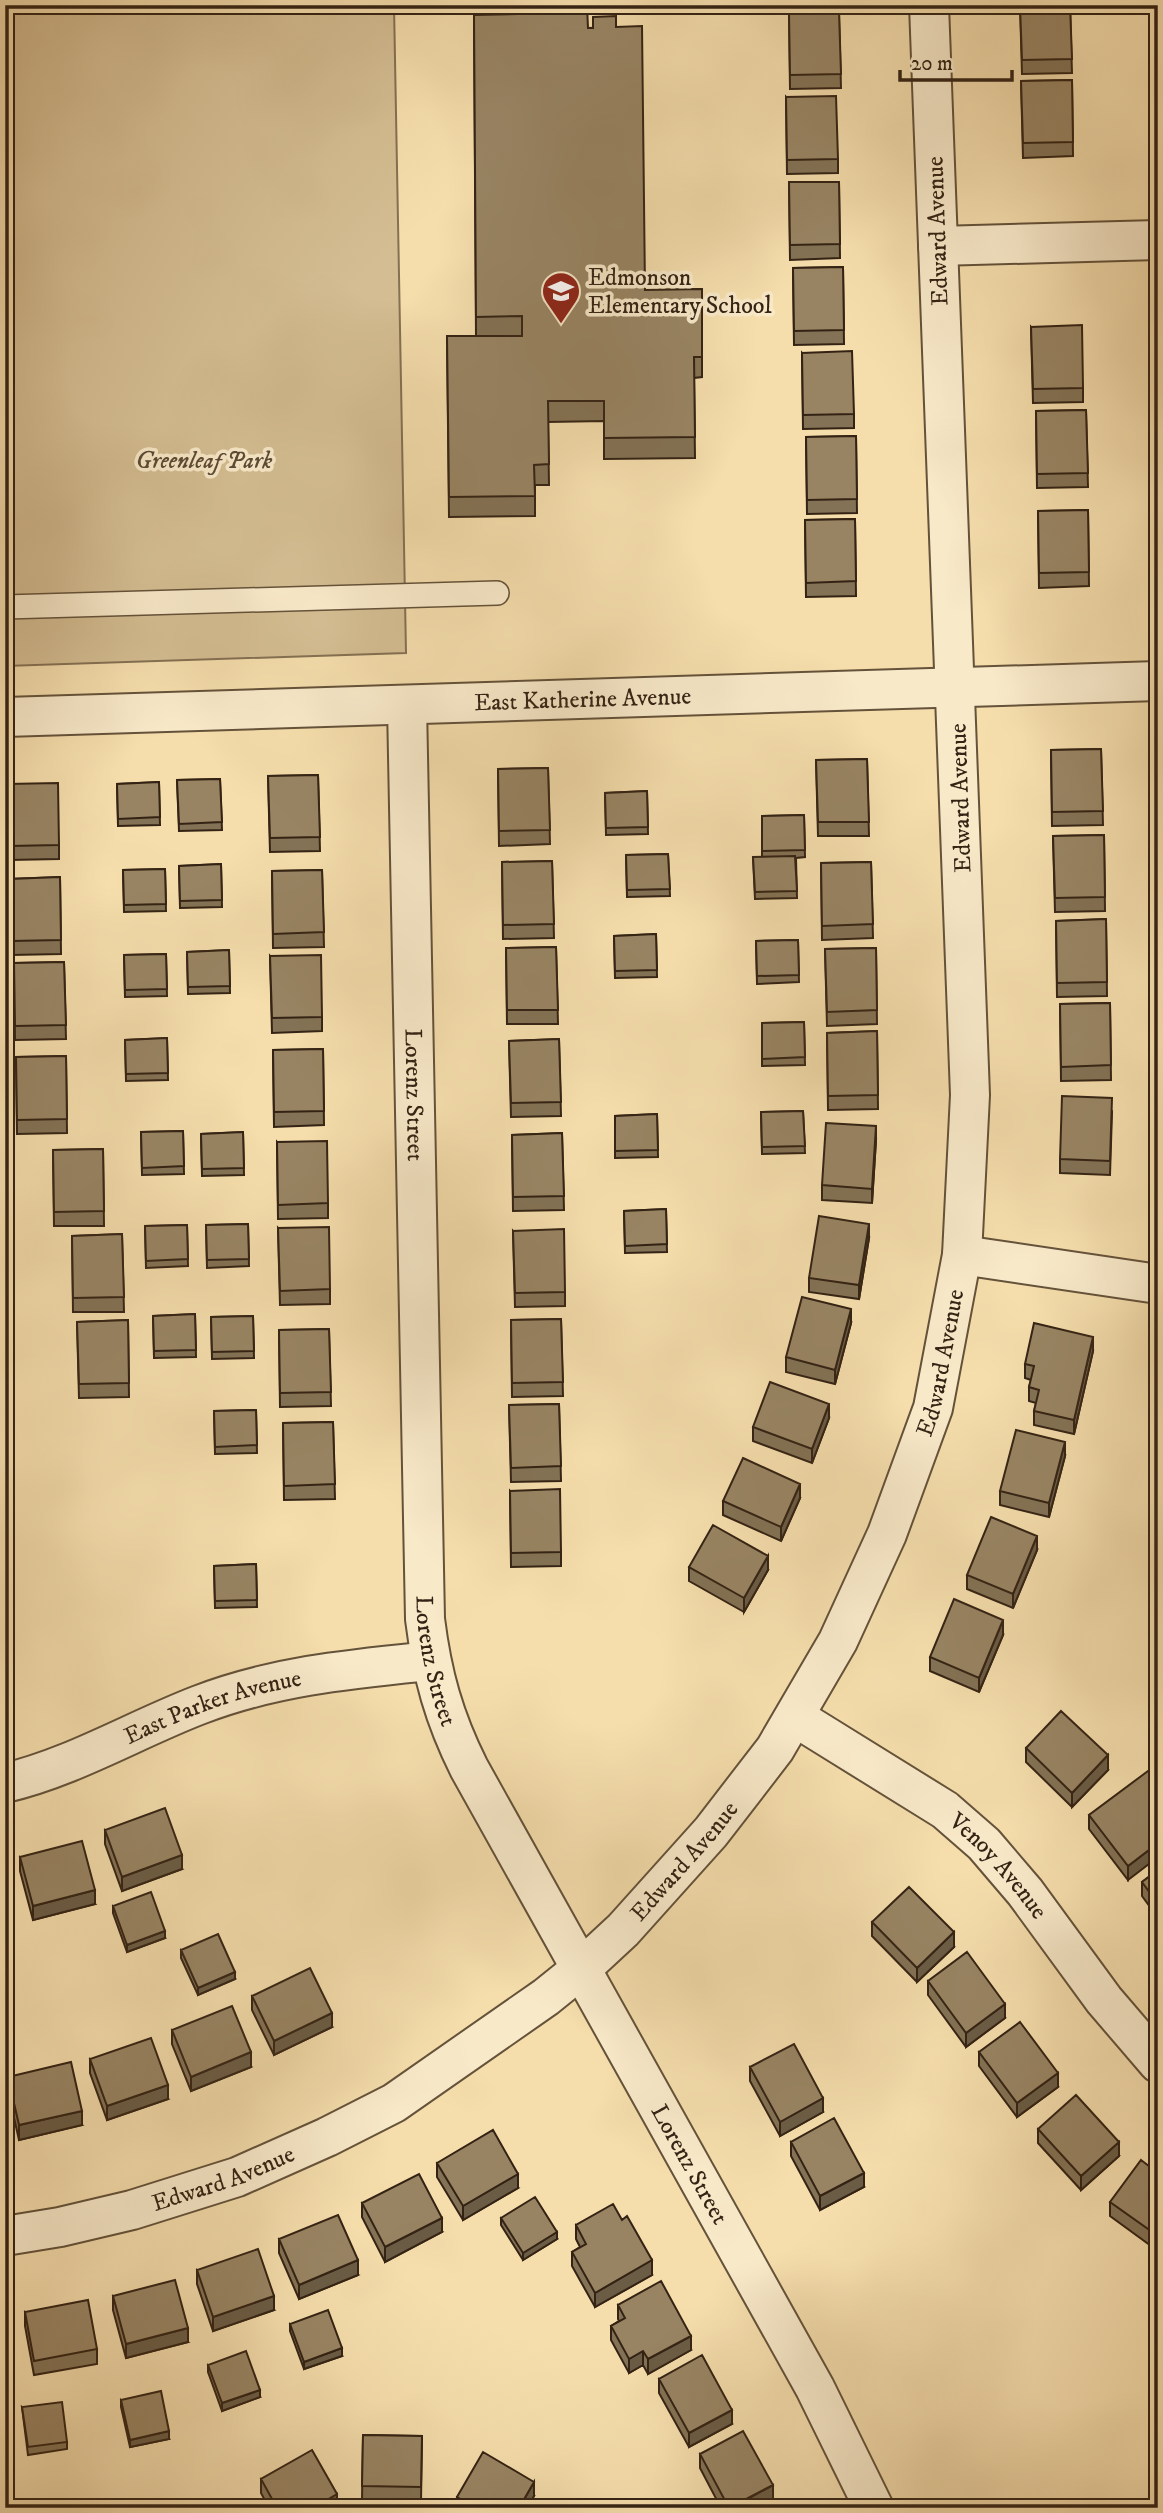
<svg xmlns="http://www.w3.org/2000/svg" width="1163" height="2513" viewBox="0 0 1163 2513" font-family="'IM FELL DW Pica',serif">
<rect width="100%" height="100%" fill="#f5ddac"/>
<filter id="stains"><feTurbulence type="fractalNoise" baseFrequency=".00286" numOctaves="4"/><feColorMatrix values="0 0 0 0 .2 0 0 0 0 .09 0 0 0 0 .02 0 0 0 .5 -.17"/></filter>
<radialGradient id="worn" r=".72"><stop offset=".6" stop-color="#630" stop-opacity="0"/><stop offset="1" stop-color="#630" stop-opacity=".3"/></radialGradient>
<path fill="#d4bd92" stroke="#847053" stroke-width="2" d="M5,5H394L406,653L5,666Z"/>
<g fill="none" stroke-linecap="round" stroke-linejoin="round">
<defs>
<path id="lane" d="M5,607L497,593"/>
<g id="street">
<path d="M938,246L1158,240"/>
<path id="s1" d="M407,705L425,1619C432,1675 444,1718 469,1768L815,2388L874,2508"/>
<path id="s2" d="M5,717L1158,681"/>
<path d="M962,1255L1158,1284"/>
<path id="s3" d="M795,1717L945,1810L984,1844L1025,1892L1104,2000L1158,2063"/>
<path id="s4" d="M5,1783C73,1767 134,1730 199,1705C274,1676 351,1669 430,1661"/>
<path id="s5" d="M5,2236L60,2227L132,2210L237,2177L327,2137L394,2103L546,1997L582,1968L623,1930L711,1832L775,1749L838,1641L887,1534L933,1408L962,1255L970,1095L929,5"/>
</g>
</defs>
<use href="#lane" stroke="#64523a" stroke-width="26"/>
<use href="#street" stroke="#64523a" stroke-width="42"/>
<use href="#lane" stroke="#f8e9c9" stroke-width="23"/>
<use href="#street" stroke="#f8e9c9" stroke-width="38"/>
</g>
<path fill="#837255" stroke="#342314" stroke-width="2" d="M1020,5H1070L1072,73L1022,74Z
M839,12L841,88L790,89L789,13Z
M558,13L588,28L616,27L645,290L702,289V377L694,378L695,458L604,459V421L548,422L549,485H535V516L449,517L447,336H476L474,15Z
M1072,80L1073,156L1023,158L1021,81Z
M786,97L838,159V173L787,174Z
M789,182H839L840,258L790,260Z
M843,267L844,344L794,345L793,268Z
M1031,327L1083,388V402L1033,403Z
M802,353L854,414V428L803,429Z
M1086,410L1088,487L1037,488L1036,411Z
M856,436L857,513L807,514L806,437Z
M1088,510L1089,586L1039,588L1038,511Z
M855,519L856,596L806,597L805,520Z
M1101,749L1103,825L1052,826L1051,750Z
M867,759L869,836H818L816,760Z
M548,768L550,844L499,846L498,769Z
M318,775L320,851L270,852L268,776Z
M220,779L222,830L179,831L177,780Z
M159,782L160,825L118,826L117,784Z
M7,784L59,845V859L9,860Z
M647,791L648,834L606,835L605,793Z
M804,815L805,857L796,858L797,898L755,899L753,857H762V816Z
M1104,835L1105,911L1055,912L1053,836Z
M668,854L670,896L627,897L626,855Z
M552,861L554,938L503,939L502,862Z
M871,862L873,938L822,940L821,863Z
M221,864L222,907L180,908L179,866Z
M165,869L166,911L124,912L123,870Z
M322,870L324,947L273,948L272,871Z
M60,877L61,954L11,955L9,879Z
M1106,919L1107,996L1057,997L1056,921Z
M656,934L657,977L615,978L614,936Z
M798,940L799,982L757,984L756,941Z
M556,947L558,1024H507L506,948Z
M876,948L877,1024L827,1026L825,949Z
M229,950L230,993L188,994L187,952Z
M166,954L167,996L125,997L124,955Z
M270,956L322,1017V1031L272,1033Z
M64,962L66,1039L15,1040L14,963Z
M1150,962H1158V1004H1151Z
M1110,1003L1111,1080L1061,1081L1060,1004Z
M804,1022L805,1065L762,1066V1023Z
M877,1031L878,1109L828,1110L827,1033Z
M167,1038L168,1080L126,1081L125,1040Z
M559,1039L561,1116L511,1117L509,1041Z
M323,1049L324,1125L274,1127L273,1050Z
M1151,1054H1158V1092H1153Z
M66,1056L67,1133L17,1134L16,1057Z
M803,1111L805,1153L762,1154L761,1112Z
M1112,1112L1110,1175L1060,1173V1159Z
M657,1114L658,1157L615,1158V1116Z
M183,1131L184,1174L142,1175L141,1132Z
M243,1132L244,1175L202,1176L201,1134Z
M562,1133L564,1210L513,1211L512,1135Z
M876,1140L872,1203L822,1200V1185Z
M277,1142L328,1203V1218L278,1219Z
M103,1149L104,1226H54L53,1150Z
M666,1209L667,1252L625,1253L624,1211Z
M248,1224L249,1266L207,1268L206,1225Z
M187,1225L188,1266L146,1268L145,1226Z
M278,1228L330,1289V1304L280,1305Z
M513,1231L565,1292V1306L515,1307Z
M122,1234L124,1312H73L72,1236Z
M869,1238L859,1299L809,1292V1278Z
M195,1314L196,1357L154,1358L153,1316Z
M253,1316L254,1358L212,1359L211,1317Z
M561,1319L563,1396L512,1397L511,1320Z
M128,1320L129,1397L79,1398L77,1322Z
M851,1323L835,1384L786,1372V1357Z
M329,1329L331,1406L280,1407L279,1330Z
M1093,1351L1074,1434L1034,1425V1411L1036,1403L1029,1401V1387L1031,1380L1025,1378V1364Z
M559,1404L561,1481L511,1482L509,1405Z
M256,1410L257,1453L215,1454L214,1411Z
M829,1418L812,1463L753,1441V1427Z
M333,1422L335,1499L284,1500L283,1423Z
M1158,1435V1459L1154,1451V1437Z
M1065,1456L1049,1517L1000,1505V1491Z
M510,1491L561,1552V1566L511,1567Z
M800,1498L781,1541L723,1515V1501Z
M1037,1550L1013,1608L967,1589V1575Z
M256,1564L257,1607L215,1608L214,1566Z
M689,1567L768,1570L744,1612L689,1581Z
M1003,1635L979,1692L930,1671V1657Z
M1026,1748L1108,1770L1072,1807L1026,1762Z
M1158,1775L1128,1880L1089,1829V1815Z
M105,1830L182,1869L122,1891L105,1844Z
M20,1857L95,1904L33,1920L20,1871Z
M1158,1870V1918L1142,1896V1882Z
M113,1906L165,1938L127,1952L113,1913Z
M872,1922L954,1947L917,1982L872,1936Z
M181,1950L235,1979L198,1995L181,1958Z
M928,1981L1005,2018L966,2047L928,1995Z
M252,1996L332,2027L274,2055L252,2010Z
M172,2030L251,2067L191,2091L172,2044Z
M979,2052L1058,2087L1017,2117L979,2066Z
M90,2059L168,2099L107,2120L90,2073Z
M750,2067L823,2112L780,2136L750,2081Z
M8,2077L82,2125L19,2140L8,2091Z
M1038,2129L1119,2156L1081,2190L1038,2143Z
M791,2142L864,2187L820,2210L791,2156Z
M437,2163L518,2188L463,2220L437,2177Z
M1158,2173V2251L1110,2216V2202Z
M362,2203L442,2232L385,2262L362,2217Z
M501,2218L557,2239L523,2260L501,2225Z
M576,2225L652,2275L595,2307L572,2266V2252L580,2247L576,2239Z
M279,2239L358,2275L299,2299L279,2253Z
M197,2270L274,2310L213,2331L197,2284Z
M113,2296L188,2342L126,2358L113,2310Z
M618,2305L691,2350L648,2374L643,2365L629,2373L611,2340V2326L619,2321L618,2319Z
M25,2312L97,2349V2364L34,2375L25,2326Z
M5,2320L11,2366V2380L5,2381Z
M290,2324L342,2356L304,2369L290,2331Z
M208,2365L260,2397L222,2411L208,2372Z
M659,2379L732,2424L689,2447L659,2393Z
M121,2400L169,2439L130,2447L121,2407Z
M22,2407L67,2442V2449L28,2455Z
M363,2435L422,2436L421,2502L362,2500Z
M700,2454L773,2499L757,2508H721L700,2468Z
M261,2479L337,2508H269L261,2493Z
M534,2496L527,2508H457V2497Z"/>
<path fill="#6a5c45" stroke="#342314" stroke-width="2" d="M876,1126V1140L872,1203V1189Z
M869,1224V1238L859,1299V1285Z
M851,1309V1323L835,1384V1370Z
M1093,1337V1351L1074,1434V1420Z
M829,1404V1418L812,1463V1449Z
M1065,1442V1456L1049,1517V1503Z
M800,1484V1498L781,1541V1527Z
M1037,1536V1550L1013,1608V1594Z
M768,1556V1570L744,1612V1598Z
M1003,1620V1635L979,1692V1678Z
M1108,1755V1770L1072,1807V1793Z
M1158,1843V1857L1128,1880V1866Z
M182,1855V1869L122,1891V1877Z
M95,1890V1904L33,1920V1906Z
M165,1931V1938L127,1952V1945Z
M954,1932V1947L917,1982V1968Z
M235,1972V1979L198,1995V1988Z
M1005,2004V2018L966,2047V2033Z
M332,2013V2027L274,2055V2041Z
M251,2052V2067L191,2091V2077Z
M1058,2073V2087L1017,2117V2103Z
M168,2085V2099L107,2120V2106Z
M823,2098V2112L780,2136V2122Z
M82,2111V2125L19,2140V2125Z
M1119,2142V2156L1081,2190V2176Z
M864,2173V2187L820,2210V2196Z
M518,2174V2188L463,2220V2206Z
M442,2218V2232L385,2262V2247Z
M557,2232V2239L523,2260V2253Z
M358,2260V2275L299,2299V2285Z
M652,2260V2275L595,2307V2293Z
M274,2296V2310L213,2331V2317Z
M188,2328V2342L126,2358V2344Z
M691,2336V2350L648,2374V2359Z
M342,2348V2356L304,2369V2362Z
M643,2351V2365L629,2373V2359Z
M260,2390V2397L222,2411V2403Z
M732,2410V2424L689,2447V2433Z
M169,2431V2439L130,2447V2440Z
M534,2482V2496L527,2508H519Z
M773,2485V2499L757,2508H731Z
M337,2494V2508H313Z"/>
<path fill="#988463" stroke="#342314" stroke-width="2" d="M558,5H587L588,28H593V17L616,16V27L642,26L645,290L702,289V357H694L695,437L604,438V401H548L549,464L534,465L535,496L449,497L447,336H522V316L476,317L474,15L558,13Z
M1020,5H1070L1072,59L1022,60Z
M839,12L841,74L790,75L789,13Z
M1072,80L1073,142L1023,143L1021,81Z
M836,96L838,159L787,160L786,97Z
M789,182H839L840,244L790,245Z
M843,267L844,330L794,331L793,268Z
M1082,325L1083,388L1033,389L1031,327Z
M852,351L854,414L803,415L802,353Z
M1086,410L1088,473L1037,474L1036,411Z
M856,436L857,499L807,500L806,437Z
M1088,510L1089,572L1039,573L1038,511Z
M855,519L856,581L806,583L805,520Z
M1101,749L1103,811L1052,812L1051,750Z
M867,759L869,822H818L816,760Z
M548,768L550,830L499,831L498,769Z
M318,775L320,837L270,838L268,776Z
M220,779L222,822L179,824L177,780Z
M159,782L160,817L118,819L117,784Z
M58,783L59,845L9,846L7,784Z
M647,791L648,827L606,828L605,793Z
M804,815L805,850L762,851V816Z
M1104,835L1105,897L1055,898L1053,836Z
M668,854L670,889L627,890L626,855Z
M795,856L797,891L755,892L753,857Z
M552,861L554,924L503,925L502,862Z
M871,862L873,924L822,926L821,863Z
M221,864L222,900L180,901L179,866Z
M165,869L166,904L124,905L123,870Z
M322,870L324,932L273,934L272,871Z
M60,877L61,940L11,941L9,879Z
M1106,919L1107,982L1057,983L1056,921Z
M656,934L657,970L615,971L614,936Z
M798,940L799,975L757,976L756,941Z
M556,947L558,1010H507L506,948Z
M876,948L877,1010L827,1012L825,949Z
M229,950L230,986L188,987L187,952Z
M166,954L167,989L125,990L124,955Z
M321,955L322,1017L272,1018L270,956Z
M64,962L66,1025L15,1026L14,963Z
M1150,962H1158V997H1151Z
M1110,1003L1111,1065L1061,1067L1060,1004Z
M804,1022L805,1057L762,1059V1023Z
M877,1031L878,1095L828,1096L827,1033Z
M167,1038L168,1073L126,1074L125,1040Z
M559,1039L561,1102L511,1103L509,1041Z
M323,1049L324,1111L274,1112L273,1050Z
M1151,1054H1158V1084L1153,1085Z
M66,1056L67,1119L17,1120L16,1057Z
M1062,1096L1112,1098L1110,1161L1060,1159Z
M803,1111L805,1146L762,1147L761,1112Z
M657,1114L658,1150L615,1151V1116Z
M826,1123L876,1126L872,1189L822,1185Z
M183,1131L184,1166L142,1168L141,1132Z
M243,1132L244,1168L202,1169L201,1134Z
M562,1133L564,1196L513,1197L512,1135Z
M327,1141L328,1203L278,1205L277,1142Z
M103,1149L104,1211L54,1212L53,1150Z
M666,1209L667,1244L625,1246L624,1211Z
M819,1216L869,1224L859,1285L809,1278Z
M248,1224L249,1259L207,1260L206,1225Z
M187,1225L188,1259L146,1261L145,1226Z
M329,1227L330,1289L280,1291L278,1228Z
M564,1229L565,1292L515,1293L513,1231Z
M122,1234L124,1297L73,1298L72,1236Z
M802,1297L851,1309L835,1370L786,1357Z
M195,1314L196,1350L154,1351L153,1316Z
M253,1316L254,1351L212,1352L211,1317Z
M561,1319L563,1382L512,1383L511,1320Z
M128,1320L129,1383L79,1384L77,1322Z
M1034,1323L1093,1337L1074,1420L1034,1411L1039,1390L1029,1387L1034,1366L1025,1364Z
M329,1329L331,1392L280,1393L279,1330Z
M770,1382L829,1404L812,1449L753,1427Z
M559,1404L561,1466L511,1468L509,1405Z
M256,1410L257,1445L215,1447L214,1411Z
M333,1422L335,1484L284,1486L283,1423Z
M1016,1430L1065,1442L1049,1503L1000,1491Z
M1158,1435V1445L1154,1437Z
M743,1458L800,1484L781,1527L723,1501Z
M560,1489L561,1552L511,1553L510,1491Z
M991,1517L1037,1536L1013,1594L967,1575Z
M713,1525L768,1556L744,1598L689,1567Z
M256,1564L257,1600L215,1601L214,1566Z
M954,1599L1003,1620L979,1678L930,1657Z
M1061,1711L1108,1755L1072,1793L1026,1748Z
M1152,1768L1158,1775V1843L1128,1866L1089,1815Z
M165,1808L182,1855L122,1877L105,1830Z
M82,1841L95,1890L33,1906L20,1857Z
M1158,1870V1904L1142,1882Z
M909,1887L954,1932L917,1968L872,1922Z
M151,1892L165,1931L127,1945L113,1906Z
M218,1934L235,1972L198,1988L181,1950Z
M967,1952L1005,2004L966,2033L928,1981Z
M310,1968L332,2013L274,2041L252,1996Z
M232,2006L251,2052L191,2077L172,2030Z
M1020,2022L1058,2073L1017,2103L979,2052Z
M151,2038L168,2085L107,2106L90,2059Z
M794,2044L823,2098L780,2122L750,2067Z
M71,2062L82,2111L19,2125L8,2077Z
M1076,2095L1119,2142L1081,2176L1038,2129Z
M834,2118L864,2173L820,2196L791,2142Z
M493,2130L518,2174L463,2206L437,2163Z
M1141,2160L1158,2173V2236L1110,2202Z
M419,2174L442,2218L385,2247L362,2203Z
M535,2197L557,2232L523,2253L501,2218Z
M613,2204L622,2220L627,2216L652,2260L595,2293L572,2252L586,2244L576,2225Z
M338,2215L358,2260L299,2285L279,2239Z
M258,2249L274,2296L213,2317L197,2270Z
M175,2280L188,2328L126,2344L113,2296Z
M661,2281L691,2336L648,2359L643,2351L629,2359L611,2326L625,2318L618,2305Z
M88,2300L97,2349L34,2361L25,2312Z
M328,2310L342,2348L304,2362L290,2324Z
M5,2320L11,2366H5Z
M246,2351L260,2390L222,2403L208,2365Z
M702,2355L732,2410L689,2433L659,2379Z
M161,2391L169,2431L130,2440L121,2400Z
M62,2402L67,2442L28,2447L22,2407Z
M743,2431L773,2485L729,2508L700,2454Z
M363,2435L422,2436L421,2487L362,2486Z
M312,2450L337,2494L313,2508H277L261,2479Z
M483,2452L534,2482L519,2508H476L457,2497Z"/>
<defs>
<symbol id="school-pin" viewBox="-11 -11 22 30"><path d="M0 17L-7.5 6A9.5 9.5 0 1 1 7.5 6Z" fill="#8f2418" stroke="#f8e9c9"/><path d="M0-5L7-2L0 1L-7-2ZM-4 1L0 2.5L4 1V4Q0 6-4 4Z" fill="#fff"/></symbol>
</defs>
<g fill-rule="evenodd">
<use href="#school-pin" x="539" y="269" width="44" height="60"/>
</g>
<g text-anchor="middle" stroke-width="7" stroke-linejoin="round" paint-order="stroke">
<g font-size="24" fill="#342314" stroke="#f8e9c9">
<text transform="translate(937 231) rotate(-92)" y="8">Edward Avenue</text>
<text dy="8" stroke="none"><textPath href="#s2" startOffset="578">East Katherine Avenue</textPath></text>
<text transform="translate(960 798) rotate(-92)" y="8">Edward Avenue</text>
<text dy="8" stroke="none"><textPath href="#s1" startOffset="390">Lorenz Street</textPath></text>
<text dy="8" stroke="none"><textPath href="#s5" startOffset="1360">Edward Avenue</textPath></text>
<text dy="8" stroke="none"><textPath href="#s1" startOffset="957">Lorenz Street</textPath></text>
<text dy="8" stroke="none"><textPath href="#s4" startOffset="222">East Parker Avenue</textPath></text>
<text dy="8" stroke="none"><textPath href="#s5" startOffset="793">Edward Avenue</textPath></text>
<text dy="8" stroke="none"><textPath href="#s3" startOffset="254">Venoy Avenue</textPath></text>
<text dy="8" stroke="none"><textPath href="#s1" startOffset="1524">Lorenz Street</textPath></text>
<text dy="8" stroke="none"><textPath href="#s5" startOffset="226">Edward Avenue</textPath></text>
</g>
<g font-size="24" fill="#342314" stroke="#f8e9c9" text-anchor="start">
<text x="588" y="285">Edmonson<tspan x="588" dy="28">Elementary School</tspan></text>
</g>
<g font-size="24" font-style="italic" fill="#5c4a34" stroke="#f8e9c9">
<text x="204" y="468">Greenleaf Park</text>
</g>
</g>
<rect width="1163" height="2513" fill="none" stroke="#f5ddac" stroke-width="28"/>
<rect x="7" y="7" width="1149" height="2499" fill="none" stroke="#342314" stroke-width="3.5"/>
<rect x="14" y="14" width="1135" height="2485" fill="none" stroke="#342314" stroke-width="2"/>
<path d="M900 70v10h112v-10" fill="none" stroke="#342314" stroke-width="3.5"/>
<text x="911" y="70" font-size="21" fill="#342314" stroke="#f8e9c9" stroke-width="5" paint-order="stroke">20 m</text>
<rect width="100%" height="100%" filter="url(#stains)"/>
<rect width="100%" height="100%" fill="url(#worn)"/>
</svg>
